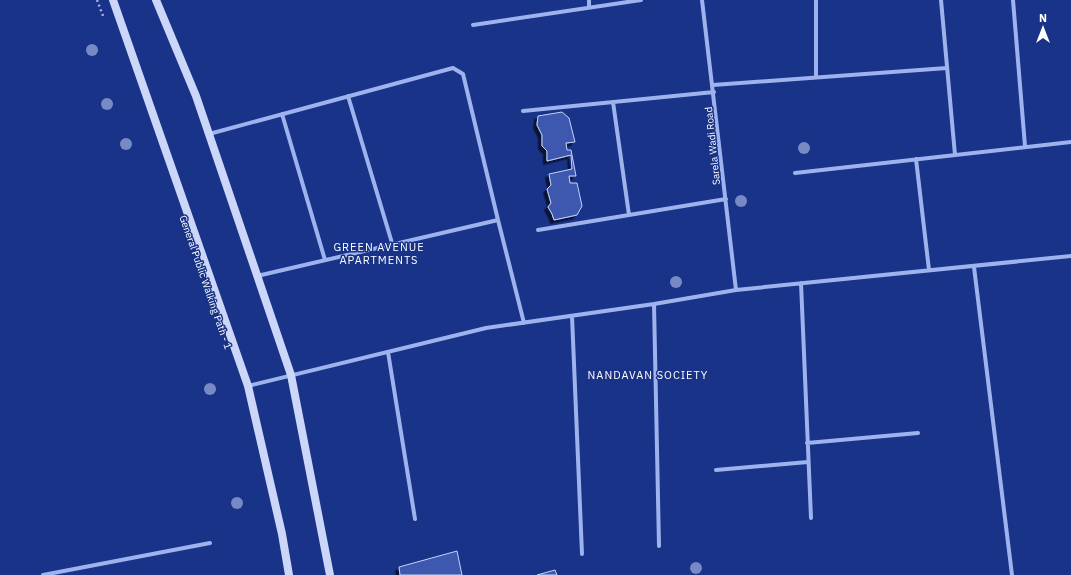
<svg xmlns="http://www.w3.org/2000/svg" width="1071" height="575" viewBox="0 0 1071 575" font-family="'IBM Plex Sans',sans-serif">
<defs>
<filter id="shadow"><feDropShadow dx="-3.5" dy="3.5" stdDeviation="0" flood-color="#0009"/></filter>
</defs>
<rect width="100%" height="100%" fill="#183387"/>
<path fill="#3c59ae" stroke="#c4d2fa" filter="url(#shadow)" d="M562,112L569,118L575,142L566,143L567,150H571L576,176H569L570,183H577L582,206L577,215L554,220L552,214L548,207L551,203L547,189L551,185L549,174L572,169L571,155L547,161V151L542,146V135L537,125L538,116Z
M457,551L462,575H400L399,567Z
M555,570L557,575H537Z"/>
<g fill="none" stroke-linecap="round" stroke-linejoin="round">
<path stroke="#9eb3ed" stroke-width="2.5" stroke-dasharray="2 3" stroke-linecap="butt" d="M97,0L103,16"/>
<path stroke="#9eb3ed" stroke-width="4" d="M589,0V7
M702,0L736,290
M816,0V77
M941,0L955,155
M1013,0L1025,146
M473,25L641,0
M713,85L947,68
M348,96L392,243
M613,102L629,215
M523,111L714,92
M282,114L325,260
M209,134L453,68L463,74L498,220L257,276
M916,159L929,270
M795,173L1071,142
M498,220L524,323
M538,230L726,199
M974,267L1012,575
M801,283L811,518
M654,304L659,546
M572,316L582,554
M388,352L415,519
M248,386L486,328L654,304L736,290L1071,256
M807,443L918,433
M716,470L808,462
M43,575L210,543"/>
<path stroke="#cbd6f9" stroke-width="8" d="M113,0L248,386L282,534L289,575
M156,0L196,96L291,375L330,575"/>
</g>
<g fill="#778ac6">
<circle cx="92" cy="50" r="6"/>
<circle cx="107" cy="104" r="6"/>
<circle cx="126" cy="144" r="6"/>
<circle cx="804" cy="148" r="6"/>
<circle cx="741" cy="201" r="6"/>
<circle cx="676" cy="282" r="6"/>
<circle cx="210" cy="389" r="6"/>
<circle cx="237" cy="503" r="6"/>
<circle cx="696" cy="568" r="6"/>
</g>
<g text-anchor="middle" stroke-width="3" stroke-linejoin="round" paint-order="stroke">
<g font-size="10" fill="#fff" stroke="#183387">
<text transform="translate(712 146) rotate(-96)" y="4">Sarela Wadi Road</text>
<text transform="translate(206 282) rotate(71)" y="4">General Public Walking Path - 1</text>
</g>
<g font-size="11" letter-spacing="1" fill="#fff" stroke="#183387">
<text x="379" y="251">GREEN AVENUE<tspan x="379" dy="13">APARTMENTS</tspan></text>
<text x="648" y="379">NANDAVAN SOCIETY</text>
</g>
</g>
<g transform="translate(1043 28)" stroke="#183387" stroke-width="3" paint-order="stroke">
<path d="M0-3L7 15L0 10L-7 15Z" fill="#ffffff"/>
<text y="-6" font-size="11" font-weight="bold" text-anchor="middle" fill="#ffffff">N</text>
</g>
</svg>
